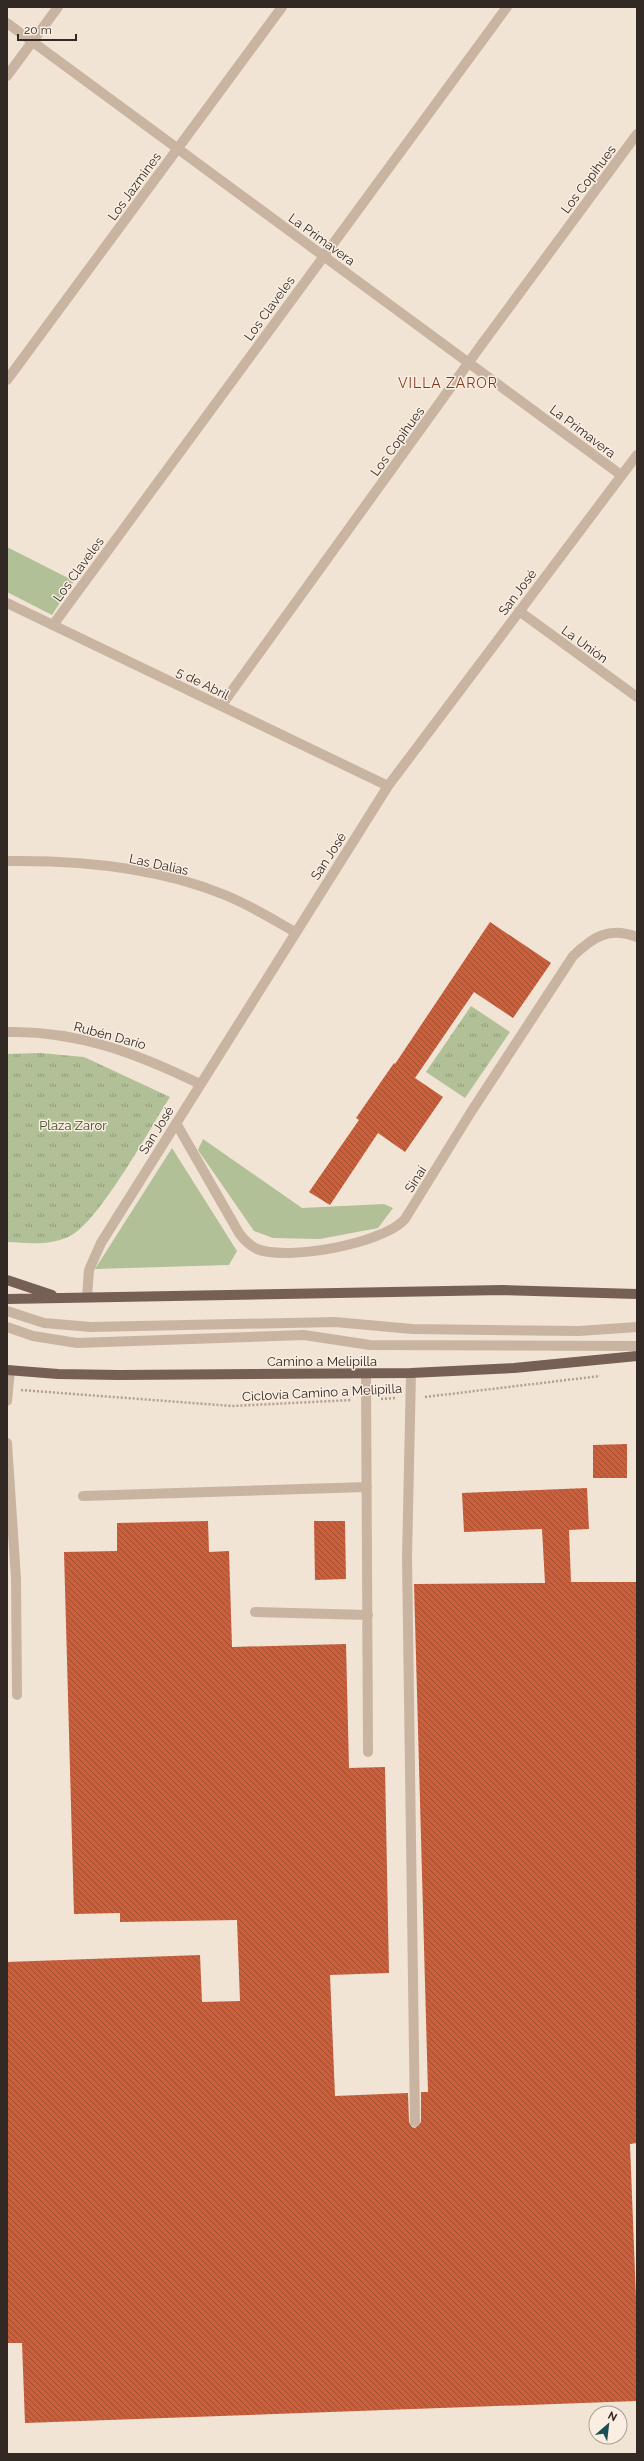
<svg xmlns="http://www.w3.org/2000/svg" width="644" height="2461" viewBox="0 0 644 2461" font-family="Raleway,sans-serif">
<defs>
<pattern id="park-tufts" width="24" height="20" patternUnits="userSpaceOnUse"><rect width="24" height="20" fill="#b1c096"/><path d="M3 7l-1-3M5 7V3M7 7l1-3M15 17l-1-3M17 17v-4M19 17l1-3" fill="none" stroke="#919c7a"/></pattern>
<pattern id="building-back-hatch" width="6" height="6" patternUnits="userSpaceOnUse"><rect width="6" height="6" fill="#c95f3b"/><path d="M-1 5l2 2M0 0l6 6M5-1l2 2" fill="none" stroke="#a44e31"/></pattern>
</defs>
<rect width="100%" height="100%" fill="#f1e4d5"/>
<path fill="#b1c096" d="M7,547L74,581L52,615L7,592Z
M203,1139L302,1208L384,1204L393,1208L378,1228L320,1239L273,1238L254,1231L198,1150Z
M172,1148L237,1251L229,1265L95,1269Z"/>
<path fill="url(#park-tufts)" d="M471,1006L510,1032L465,1098L426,1072Z
M40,1053L84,1057L170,1097C150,1128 99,1222 70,1236C50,1246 29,1243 7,1242V1054Z"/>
<path fill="url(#building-back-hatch)" d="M490,922L551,963L513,1018L474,992L415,1078L443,1097L405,1152L378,1133L330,1205L309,1192L359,1120L356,1118L394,1063L395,1064Z
M627,1444V1478H593V1445Z
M587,1488L589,1529L569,1530L571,1582H637V2143L630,2144L637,2324V2401L25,2423L22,2343H7V1962L200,1955L202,2002L240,2001L237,1920L120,1922V1913L74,1914L64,1552L117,1551V1523L208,1521L209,1552L229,1551L232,1647L346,1644L349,1768L385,1767L389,1973L330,1975L335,2096L408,2093L409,2122L412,2127L415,2128L421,2122V2092H428L414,1584L545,1583L542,1529L464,1532L462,1493Z
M314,1521H345L346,1579L315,1580Z"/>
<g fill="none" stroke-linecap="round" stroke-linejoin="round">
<path stroke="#b49e8c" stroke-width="2.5" stroke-dasharray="2 2" stroke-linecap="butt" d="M21,1390L232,1406L352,1400
M425,1397L600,1376
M381,1399L396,1398"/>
<path stroke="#c9b4a2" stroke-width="10" d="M7,1311L44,1323L91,1327L335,1322L412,1329L579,1331L637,1327
M7,1327L33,1336L77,1343L304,1335L370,1345L637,1346
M411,1373L407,1557L415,2122
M366,1374L368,1752
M7,1401L10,1370
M7,1443L16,1579L17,1695
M83,1496L367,1487
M255,1612L368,1615"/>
<path stroke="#c9b4a2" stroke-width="10" d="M7,23L621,475
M7,76L58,7
M7,380L282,7
M7,603L388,786
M519,611L637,697
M53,625L507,7
M221,706L482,344L637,134
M7,861C79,860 158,867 225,895C250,905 272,919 295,932
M7,1032C77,1030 138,1054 200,1084
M176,1123L239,1233C244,1240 249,1245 257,1249C287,1261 383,1244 405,1219L471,1112L573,956C593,937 609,926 637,937
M87,1297L89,1270L101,1243L388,786L637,455"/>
<path stroke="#766055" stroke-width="10" d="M7,1280L52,1295
M7,1299L503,1290L637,1294
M7,1370L58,1374L119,1375L411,1373L514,1368L637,1356"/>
</g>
<g text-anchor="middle" stroke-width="3" stroke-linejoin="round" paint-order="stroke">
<g font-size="13" fill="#332924" stroke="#f9eee1">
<text transform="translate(588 179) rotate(-53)" y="5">Los Copihues</text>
<text transform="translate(134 186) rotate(-54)" y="5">Los Jazmines</text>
<text transform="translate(322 239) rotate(36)" y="5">La Primavera</text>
<text transform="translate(269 308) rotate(-54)" y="5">Los Claveles</text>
<text transform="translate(583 431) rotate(37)" y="5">La Primavera</text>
<text transform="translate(397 441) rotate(-54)" y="5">Los Copihues</text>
<text transform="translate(78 569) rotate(-54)" y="5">Los Claveles</text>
<text transform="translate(517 592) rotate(-53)" y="5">San José</text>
<text transform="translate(585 644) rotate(36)" y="5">La Unión</text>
<text transform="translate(203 683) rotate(26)" y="5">5 de Abril</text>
<text transform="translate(328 856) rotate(-57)" y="5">San José</text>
<text transform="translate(159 864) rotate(12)" y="5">Las Dalias</text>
<text transform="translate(110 1035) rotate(15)" y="5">Rubén Darío</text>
<text transform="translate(156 1130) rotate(-58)" y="5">San José</text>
<text transform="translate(415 1179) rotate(-58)" y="5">Sinaí</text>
<text x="322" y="1366">Camino a Melipilla</text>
<text transform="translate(322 1392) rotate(-3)" y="5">Ciclovía Camino a Melipilla</text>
</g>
<g font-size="13" fill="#425228" stroke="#f9eee1">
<text x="73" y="1130">Plaza Zaror</text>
</g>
<g font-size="14" letter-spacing="1" fill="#84361c" stroke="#f9eee1">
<text x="448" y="388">VILLA ZAROR</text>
</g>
</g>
<rect width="644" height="2461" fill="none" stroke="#332924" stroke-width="16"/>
<g transform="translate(608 2425) rotate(28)"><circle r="19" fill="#f9eee1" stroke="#aa9f95"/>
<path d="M0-3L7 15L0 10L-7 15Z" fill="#195055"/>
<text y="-6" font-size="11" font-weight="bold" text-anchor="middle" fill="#332924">N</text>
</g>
<path d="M18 34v6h58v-6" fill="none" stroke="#332924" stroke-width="2"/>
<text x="24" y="34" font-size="12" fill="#332924" stroke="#f9eee1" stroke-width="3" paint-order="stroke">20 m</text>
</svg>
